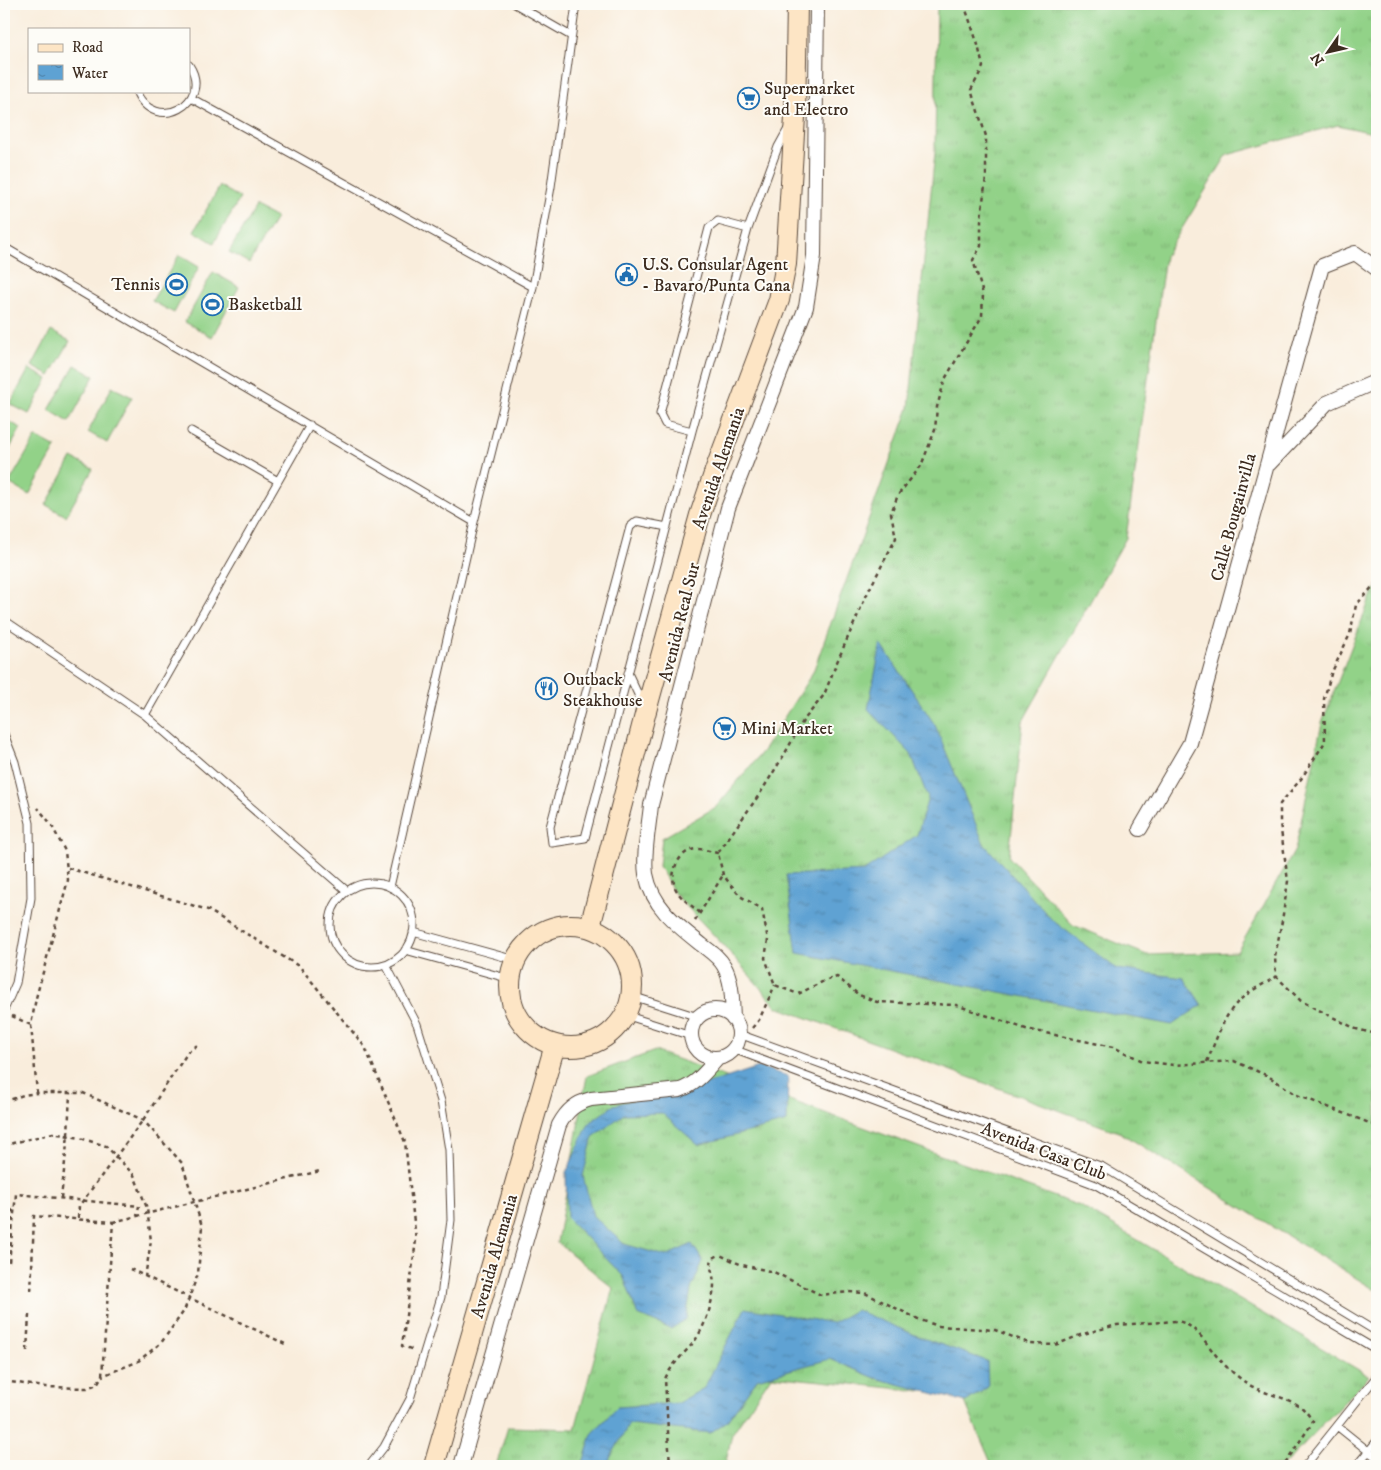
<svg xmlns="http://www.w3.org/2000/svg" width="1381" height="1470" viewBox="0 0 1381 1470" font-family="'IM FELL DW Pica',serif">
<defs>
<pattern id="grass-tufts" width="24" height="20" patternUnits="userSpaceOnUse" patternTransform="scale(1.25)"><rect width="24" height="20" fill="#92d288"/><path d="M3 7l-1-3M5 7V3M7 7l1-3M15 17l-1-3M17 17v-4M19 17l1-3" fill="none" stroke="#7fb475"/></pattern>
<pattern id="water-ripples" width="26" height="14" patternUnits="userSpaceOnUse" patternTransform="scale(1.25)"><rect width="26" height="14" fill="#5ea2d3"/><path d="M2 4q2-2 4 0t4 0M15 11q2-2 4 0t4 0" fill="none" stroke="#4f84ab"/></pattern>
</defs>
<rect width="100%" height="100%" fill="#fdfcf7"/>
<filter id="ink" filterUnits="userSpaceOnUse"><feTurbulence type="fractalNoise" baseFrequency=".02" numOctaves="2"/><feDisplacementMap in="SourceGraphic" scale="10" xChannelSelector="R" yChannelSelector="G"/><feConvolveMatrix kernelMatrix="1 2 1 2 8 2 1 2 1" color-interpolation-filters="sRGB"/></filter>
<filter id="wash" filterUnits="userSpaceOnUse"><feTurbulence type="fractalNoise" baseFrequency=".0096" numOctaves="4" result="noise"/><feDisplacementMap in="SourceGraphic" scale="20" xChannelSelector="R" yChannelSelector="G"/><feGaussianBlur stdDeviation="1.12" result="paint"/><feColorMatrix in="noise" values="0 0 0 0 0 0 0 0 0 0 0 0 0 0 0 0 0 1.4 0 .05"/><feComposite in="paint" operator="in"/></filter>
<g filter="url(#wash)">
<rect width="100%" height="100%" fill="#f9eddc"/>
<path fill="url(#grass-tufts)" stroke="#667e53" d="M937,4H1377V134L1338,125L1227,155L1165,256L1126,538L1023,721L1009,857L1073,925L1147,955L1237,952L1295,850L1322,723L1373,591L1377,588V1291L1121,1133L777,1007L724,946L675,894L659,866L662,838L716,807L763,751L813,672L909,408L935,152Z
M655,1051L1080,1206L1369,1376L1283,1466L992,1465L962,1395L771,1376L732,1434L725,1466H496L508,1427L575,1429L613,1288L557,1242L587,1076Z"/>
<path fill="#92d288" stroke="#667e53" d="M220,186L240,198L214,243L194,231Z
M255,207L276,218L249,263L229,252Z
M179,255L199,267L174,313L152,301Z
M213,272L239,287L212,337L185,322Z
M51,331L70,341L50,376L32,366Z
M75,365L94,376L69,422L49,410Z
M29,369L48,379L29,414L10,404Z
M112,387L132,397L107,443L88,432Z
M4,419L21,428L4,459Z
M36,437L56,448L29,495L9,483Z
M72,458L93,469L66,516L46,505Z"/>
<path fill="url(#water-ripples)" stroke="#4c6678" d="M881,644L935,725L984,844L1052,920L1117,969L1184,978L1202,1005L1172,1025L797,953L786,875L864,871L917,835L928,798L911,754L868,709Z
M759,1067L788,1076L787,1122L698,1145L662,1113L624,1114L593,1137L583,1176L593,1216L624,1244L666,1256L692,1244L703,1261L691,1289L686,1319L671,1329L638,1315L623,1276L567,1218L566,1173L589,1123L614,1105L658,1093L686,1091Z
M745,1308L833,1323L856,1310L920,1337L987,1361L988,1387L966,1402L875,1378L830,1359L757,1379L727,1421L710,1433L629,1424L608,1462V1466H582L592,1434L617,1407L678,1403L704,1388Z"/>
</g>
<g filter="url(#ink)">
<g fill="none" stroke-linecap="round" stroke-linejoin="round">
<defs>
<path id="lane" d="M515,4L571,36
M136,91C155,136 214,102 189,65
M191,98L533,287
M4,247L474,522
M191,431L278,481
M692,431L665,424L660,414L709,228L718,221L748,229
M667,527L637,521L630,527L550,827L552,843L585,838L692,431L748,229L778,147L789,127
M4,620L145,715L347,891
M628,673L643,705
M145,715L310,425
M4,734L15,762L30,823L31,898L16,983L4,1010
M330 925a42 42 0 1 1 84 0a42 42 0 1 1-84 0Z
M390,887L474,522L533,287L551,187L576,4
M413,932L515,960
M405,950L510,979
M632,996L698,1017
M625,1015L691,1036
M739,1034L1103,1167L1377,1332
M733,1049L1096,1185L1377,1350
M1337,1426L1377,1458
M369,1466L384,1447L410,1399L441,1297L451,1220L449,1150L441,1101L417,1024L386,965
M1305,1466L1377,1376
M1356,1466L1377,1441"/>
<path id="street" d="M1269,464L1327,403L1377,381
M1140,829L1190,743L1322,266L1355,253L1377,269
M691 1034a24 24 0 1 1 48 0a24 24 0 1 1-48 0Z
M733,1019C732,1002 733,982 724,966C719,957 711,952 702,945C678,926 652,907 646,874C643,854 649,826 651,805L728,508L806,307L814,256L817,4
M461,1466L559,1125C567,1110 576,1103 591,1099L680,1090C697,1084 706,1071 718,1058"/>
<path id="secondary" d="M510 986a61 61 0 1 1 122 0a61 61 0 1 1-122 0Z
M590,927L646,711L700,515L716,468L779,300L786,264L795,117L797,4
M434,1466L555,1045"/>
</defs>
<use href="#lane" stroke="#58473a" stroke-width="9"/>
<use href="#street" stroke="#58473a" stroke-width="16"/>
<use href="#secondary" stroke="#58473a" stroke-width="22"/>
<path stroke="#58473a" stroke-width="2.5" stroke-dasharray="4 4" stroke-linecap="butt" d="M964,4L978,45L983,67L971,90L986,136V177L981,218V246L973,260L983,294L982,316L945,379L937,407L935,430L921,466L898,495L891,513L896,538L868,592L837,662L824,695L803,721L784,755L761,792L718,853L723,875L740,896L762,909L768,940L765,958L775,985L798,994L824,981L837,977L859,995L877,1002L956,1005L1026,1029L1113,1047L1143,1061L1173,1065L1234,1061L1268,1076L1297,1095L1377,1126
M1377,582L1356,605L1350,634L1331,674L1324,699L1325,742L1301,779L1280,804V823L1288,881L1282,921L1275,956L1276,976L1301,1001L1356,1029L1377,1034
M68,868L208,910L300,967L365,1047L405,1142L416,1240L402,1346L414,1350
M700,913C693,906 682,900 677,891C667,876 678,849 698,849C704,849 712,852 718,853
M695,921L723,875
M12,1016L31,1025
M752,1028L759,1020L775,985
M1207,1062C1217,1038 1224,1011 1246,995C1255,988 1266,983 1276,977
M37,1093L31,1025L36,998L68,880L65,851L51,824L38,808
M4,1102L23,1095L37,1093H83L143,1120L182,1163L202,1226L198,1274L184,1311L161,1343L137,1362L102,1376
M4,1147L13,1143L53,1133L80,1138L106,1146L134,1175L147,1208L151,1241L145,1277
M61,1198L68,1135L70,1093
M4,1205L14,1212
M78,1218L79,1206L143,1120L188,1052L200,1043
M113,1222L320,1171
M4,1245L11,1244
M9,1262L16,1194L139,1206L137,1216
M130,1269L287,1345
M27,1351L29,1315
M4,1381L45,1387L87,1388L97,1384L102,1376L113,1222L34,1216L31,1294
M670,1466L665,1379C671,1365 684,1354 694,1342C701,1332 707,1319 710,1307C712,1299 714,1292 714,1284C714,1272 704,1259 720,1255L742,1265L774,1272L821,1295L849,1292L865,1293L920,1320L939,1326L995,1330L1031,1344L1055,1345L1083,1334L1117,1325L1177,1321C1198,1325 1208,1348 1222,1362C1228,1369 1237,1376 1245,1382C1263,1395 1286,1396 1301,1407C1306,1411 1310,1417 1313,1422L1283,1466"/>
<use href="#lane" stroke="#fff" stroke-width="7"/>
<use href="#street" stroke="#fff" stroke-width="14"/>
<use href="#secondary" stroke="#fde5c5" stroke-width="20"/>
</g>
</g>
<defs>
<symbol id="supermarket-ring" viewBox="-11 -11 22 22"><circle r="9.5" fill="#fdfcf7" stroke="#1f6fb2" stroke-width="1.5"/><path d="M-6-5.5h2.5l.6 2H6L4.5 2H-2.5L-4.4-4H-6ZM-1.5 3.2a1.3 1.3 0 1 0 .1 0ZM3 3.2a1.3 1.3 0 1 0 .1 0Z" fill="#1f6fb2"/></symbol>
<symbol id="civic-ring" viewBox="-11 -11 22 22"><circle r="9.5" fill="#fdfcf7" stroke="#1f6fb2" stroke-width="1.5"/><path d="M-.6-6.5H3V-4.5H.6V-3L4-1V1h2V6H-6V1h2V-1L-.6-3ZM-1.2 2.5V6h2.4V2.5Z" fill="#1f6fb2"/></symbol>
<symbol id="stadium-ring" viewBox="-11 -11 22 22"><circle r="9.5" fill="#fdfcf7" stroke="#1f6fb2" stroke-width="1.5"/><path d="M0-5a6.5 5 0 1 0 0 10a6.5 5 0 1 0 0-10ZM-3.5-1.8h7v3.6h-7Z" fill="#1f6fb2"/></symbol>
<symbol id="restaurant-ring" viewBox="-11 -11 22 22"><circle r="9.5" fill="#fdfcf7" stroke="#1f6fb2" stroke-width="1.5"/><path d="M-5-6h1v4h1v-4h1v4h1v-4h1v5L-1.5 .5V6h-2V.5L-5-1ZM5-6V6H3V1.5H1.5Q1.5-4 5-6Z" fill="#1f6fb2"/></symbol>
</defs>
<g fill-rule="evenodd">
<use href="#supermarket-ring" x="736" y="86" width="25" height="25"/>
<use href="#civic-ring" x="614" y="262" width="25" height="25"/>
<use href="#stadium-ring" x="164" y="272" width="25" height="25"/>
<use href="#stadium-ring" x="200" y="292" width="25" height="25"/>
<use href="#restaurant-ring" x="534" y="676" width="25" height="25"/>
<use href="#supermarket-ring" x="712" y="716" width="25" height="25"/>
</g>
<g text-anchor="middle" stroke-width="4" stroke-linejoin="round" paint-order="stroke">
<g font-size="18" fill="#3b2a1e" stroke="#fdfcf7" text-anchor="start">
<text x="764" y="94">Supermarket<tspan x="764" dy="21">and Electro</tspan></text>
<text x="642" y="270">U.S. Consular Agent<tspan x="642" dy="21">- Bavaro/Punta Cana</tspan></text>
<text x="160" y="290" text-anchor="end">Tennis</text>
<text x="228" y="310">Basketball</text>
<text x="563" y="685">Outback<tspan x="563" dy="21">Steakhouse</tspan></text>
<text x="741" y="734">Mini Market</text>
</g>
<g font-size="18" fill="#3b2a1e" stroke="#fdfcf7">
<text transform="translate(718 468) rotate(-71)" y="6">Avenida Alemania</text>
<text transform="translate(1233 517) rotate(-75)" y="6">Calle Bougainvilla</text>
<text transform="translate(679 622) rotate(-76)" y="6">Avenida Real Sur</text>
<text transform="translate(1044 1151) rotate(21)" y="6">Avenida Casa Club</text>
<text transform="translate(494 1256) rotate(-74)" y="6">Avenida Alemania</text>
</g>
</g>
<rect width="1381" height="1470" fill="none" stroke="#fdfcf7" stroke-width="20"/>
<rect x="28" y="28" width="162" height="65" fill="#fdfcf7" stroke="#afa8a0"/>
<rect x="38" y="44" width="25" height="8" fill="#fde5c5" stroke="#afa8a0"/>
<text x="72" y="52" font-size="15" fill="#3b2a1e">Road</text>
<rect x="38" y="65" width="25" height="15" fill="url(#water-ripples)" stroke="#afa8a0"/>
<text x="72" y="78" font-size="15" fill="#3b2a1e">Water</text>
<g transform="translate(1328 52) rotate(236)" stroke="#fdfcf7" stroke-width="4" paint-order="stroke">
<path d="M0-4L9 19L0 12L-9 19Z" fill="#3b2a1e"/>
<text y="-8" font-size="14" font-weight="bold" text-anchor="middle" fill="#3b2a1e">N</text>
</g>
</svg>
